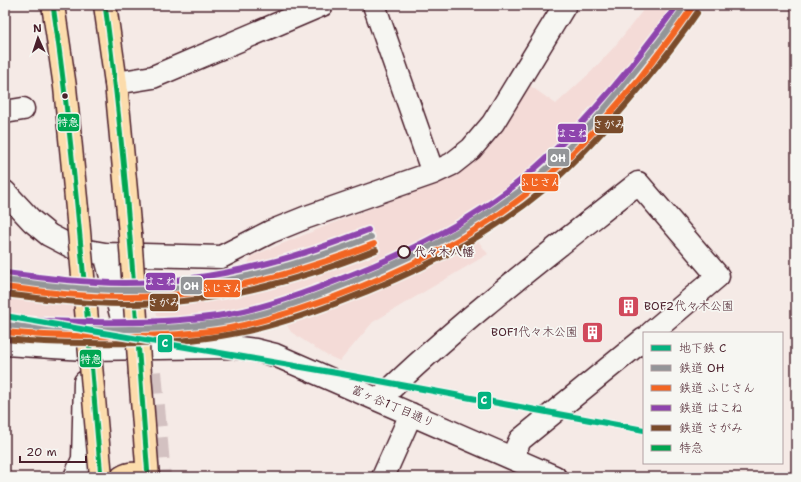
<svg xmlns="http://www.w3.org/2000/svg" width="801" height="482" viewBox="0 0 801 482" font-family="'Shantell Sans','Klee One',sans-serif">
<rect width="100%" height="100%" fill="#f5eae6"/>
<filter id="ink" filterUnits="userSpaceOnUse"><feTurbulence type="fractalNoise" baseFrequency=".025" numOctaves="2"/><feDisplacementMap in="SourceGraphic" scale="8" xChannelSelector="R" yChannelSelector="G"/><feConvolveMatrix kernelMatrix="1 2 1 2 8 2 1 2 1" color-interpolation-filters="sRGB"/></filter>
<g filter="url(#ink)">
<path fill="#f4dbd7" d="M647,5H696L644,77L594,135L564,164L535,189L501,214L472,233L488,254L373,322L340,361L326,355L291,332L284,320L270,324L266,320L165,340L147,282H165L244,271L252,256L346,218L440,182L454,175L472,164L490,146L507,123L529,85L556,104L591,72L615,46Z
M5,274L44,279H76L92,339L5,335Z"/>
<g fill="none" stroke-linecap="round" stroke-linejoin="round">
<path stroke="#d3c1c1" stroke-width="22" stroke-dasharray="22 11" stroke-linecap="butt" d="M151,372L160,477"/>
<defs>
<path id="minor" d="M374,5L433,173
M116,83L153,77L322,5
M5,112L23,109
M5,192L32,221L49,235L76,249L105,254L221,257L270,232L307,217L433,173L452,164L471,149L493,123L565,5
M105,254L130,349
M5,344L85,349L231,347L255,350L275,355L555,477
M379,400C460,321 550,253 638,183L718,276L651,333
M512,458L520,440L644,339
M75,477L83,459L85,382
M383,477L411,414"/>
<path id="major" d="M53,5L65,87L77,209
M105,5L116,83L130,234
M140,374L148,477
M122,477C130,472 137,473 145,477"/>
</defs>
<use href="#minor" stroke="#4a1f2b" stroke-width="25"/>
<use href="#major" stroke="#4a1f2b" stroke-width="25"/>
<use href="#minor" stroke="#f6f6f2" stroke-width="22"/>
<use href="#major" stroke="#fcdcac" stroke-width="22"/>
<defs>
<path id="major-bridge" d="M77,209L101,477
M130,234L140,374"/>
</defs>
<use href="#major-bridge" stroke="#4a1f2b" stroke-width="25" stroke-linecap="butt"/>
<use href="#major-bridge" stroke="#fcdcac" stroke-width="22"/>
<defs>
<path id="bus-1" d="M53,5C76,162 87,319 101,477
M105,5C127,162 136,319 148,477"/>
</defs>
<use href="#bus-1" stroke="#f6f6f2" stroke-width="8"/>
<use href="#bus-1" stroke="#00a651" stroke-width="5"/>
<defs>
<path id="rail-1" d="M5,280C44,285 83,290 123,290C209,291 291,268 371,237
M5,325C33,328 61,329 89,329C135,330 182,329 228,321C264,315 298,303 331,290C405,262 476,228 537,177C572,147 603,112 632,75C651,52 669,30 685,5"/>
<path id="rail-2" d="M5,287C44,292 83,297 123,297C210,298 293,275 374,244
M5,332C33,335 61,336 89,336C136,337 184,336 230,328C266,321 300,309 334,297C409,269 480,234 541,182C577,152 608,116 638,80C656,57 674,34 691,9"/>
<path id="rail-3" d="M6,273C45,278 84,283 124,283C209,283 290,261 368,230
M6,318C34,321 63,322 92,322C138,323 184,322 229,314C267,307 303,294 338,280C393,259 447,234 495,200C546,164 588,119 627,71C644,49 661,28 677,5"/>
<path id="rail-4" d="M5,294C44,299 83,304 123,304C211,305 295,282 376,250
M5,339C33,342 62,343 90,343C138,344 185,343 232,334C268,328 303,316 337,303C412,275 484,240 546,188C582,157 613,121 643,84C662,61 680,38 697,13"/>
</defs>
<use href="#rail-1" stroke="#f6f6f2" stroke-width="9"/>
<use href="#rail-2" stroke="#f6f6f2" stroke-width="9"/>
<use href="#rail-3" stroke="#f6f6f2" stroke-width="9"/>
<use href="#rail-4" stroke="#f6f6f2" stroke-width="9"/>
<use href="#rail-1" stroke="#939598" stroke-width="6"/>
<use href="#rail-2" stroke="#f26522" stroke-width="6"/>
<use href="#rail-3" stroke="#8e44ad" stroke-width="6"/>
<use href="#rail-4" stroke="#7a4b2a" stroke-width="6"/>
<defs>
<path id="metro-1" d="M5,316L342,374L644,430"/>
</defs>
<use href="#metro-1" stroke="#f6f6f2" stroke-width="9"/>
<use href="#metro-1" stroke="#04b380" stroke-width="6"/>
</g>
</g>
<defs>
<symbol id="building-square" viewBox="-11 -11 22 22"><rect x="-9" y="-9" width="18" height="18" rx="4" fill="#d1495b" stroke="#f6f6f2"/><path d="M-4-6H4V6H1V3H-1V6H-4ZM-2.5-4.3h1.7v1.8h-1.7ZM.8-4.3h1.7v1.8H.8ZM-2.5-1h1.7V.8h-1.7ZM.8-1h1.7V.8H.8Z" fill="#fff"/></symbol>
</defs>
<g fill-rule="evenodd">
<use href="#building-square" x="616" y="294" width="25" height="25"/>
<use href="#building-square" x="580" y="320" width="25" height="25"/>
</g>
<circle fill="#4a1f2b" stroke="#f6f6f2" stroke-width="1.5" cx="65" cy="96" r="3.5"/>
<circle fill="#f6f6f2" stroke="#4a1f2b" stroke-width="2" cx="404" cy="252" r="6"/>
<g text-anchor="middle" stroke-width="3.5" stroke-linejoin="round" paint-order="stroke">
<g font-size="12" font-weight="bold" fill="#4a1f2b" stroke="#f6f6f2" text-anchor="start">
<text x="414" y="256">代々木八幡</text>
</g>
<g font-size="12" fill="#4a1f2b" stroke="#f6f6f2" text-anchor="start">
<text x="644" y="310">BOF2代々木公園</text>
<text x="578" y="336" text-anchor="end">BOF1代々木公園</text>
</g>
<g font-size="12" fill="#4a1f2b" stroke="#f6f6f2">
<text transform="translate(393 406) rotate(23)" y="4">富ヶ谷1丁目通り</text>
</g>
</g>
<g stroke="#f6f6f2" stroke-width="1.5">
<rect x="57" y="113" width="23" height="19" rx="4" fill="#00a651"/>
<rect x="594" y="115" width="30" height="19" rx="4" fill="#7a4b2a"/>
<rect x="557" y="123" width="30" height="20" rx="4" fill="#8e44ad"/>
<rect x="547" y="148" width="23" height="19" rx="4" fill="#939598"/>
<rect x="521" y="173" width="38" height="19" rx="4" fill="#f26522"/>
<rect x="145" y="272" width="31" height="19" rx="4" fill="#8e44ad"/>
<rect x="180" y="276" width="23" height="19" rx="4" fill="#939598"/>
<rect x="203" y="279" width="38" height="19" rx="4" fill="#f26522"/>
<rect x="149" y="293" width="30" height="19" rx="4" fill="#7a4b2a"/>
<rect x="157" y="334" width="16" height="19" rx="4" fill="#04b380"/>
<rect x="79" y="349" width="23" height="19" rx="4" fill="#00a651"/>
<rect x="477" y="391" width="15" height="19" rx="4" fill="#04b380"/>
</g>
<g font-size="11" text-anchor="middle" font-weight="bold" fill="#fff">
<text x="68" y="126">特急</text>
<text x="609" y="128">さがみ</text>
<text x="572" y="137">はこね</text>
<text x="558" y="162">OH</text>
<text x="540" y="186">ふじさん</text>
<text x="160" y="285">はこね</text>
<text x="191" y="290">OH</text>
<text x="222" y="292">ふじさん</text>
<text x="164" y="306">さがみ</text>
<text x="165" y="347">C</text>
<text x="91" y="363">特急</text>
<text x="484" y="404">C</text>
</g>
<rect width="801" height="482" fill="none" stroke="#f6f6f2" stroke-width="20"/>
<rect x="10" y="10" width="781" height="462" fill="none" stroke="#4a1f2b" stroke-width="1.5" filter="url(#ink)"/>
<rect x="643" y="332" width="140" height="132" fill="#f6f6f2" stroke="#b1a0a2"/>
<rect x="651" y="345" width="20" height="6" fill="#04b380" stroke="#b1a0a2"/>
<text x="679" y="352" font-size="12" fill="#4a1f2b">地下鉄 C</text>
<rect x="651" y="365" width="20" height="6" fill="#939598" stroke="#b1a0a2"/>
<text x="679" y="372" font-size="12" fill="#4a1f2b">鉄道 OH</text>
<rect x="651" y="385" width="20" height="6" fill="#f26522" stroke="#b1a0a2"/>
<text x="679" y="392" font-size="12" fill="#4a1f2b">鉄道 ふじさん</text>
<rect x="651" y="405" width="20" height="6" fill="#8e44ad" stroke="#b1a0a2"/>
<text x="679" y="412" font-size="12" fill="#4a1f2b">鉄道 はこね</text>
<rect x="651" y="425" width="20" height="6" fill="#7a4b2a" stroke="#b1a0a2"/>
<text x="679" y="432" font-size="12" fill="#4a1f2b">鉄道 さがみ</text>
<rect x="651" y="445" width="20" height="6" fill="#00a651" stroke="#b1a0a2"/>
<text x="679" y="452" font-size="12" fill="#4a1f2b">特急</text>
<g transform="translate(38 38) rotate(357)" stroke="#f6f6f2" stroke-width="3" paint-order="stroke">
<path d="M0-3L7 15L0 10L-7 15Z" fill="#4a1f2b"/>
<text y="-6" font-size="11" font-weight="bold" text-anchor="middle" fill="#4a1f2b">N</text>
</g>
<path d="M20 456v6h66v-6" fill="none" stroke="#4a1f2b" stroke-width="2"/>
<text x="26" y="456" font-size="12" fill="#4a1f2b" stroke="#f6f6f2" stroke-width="3" paint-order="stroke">20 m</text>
</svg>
